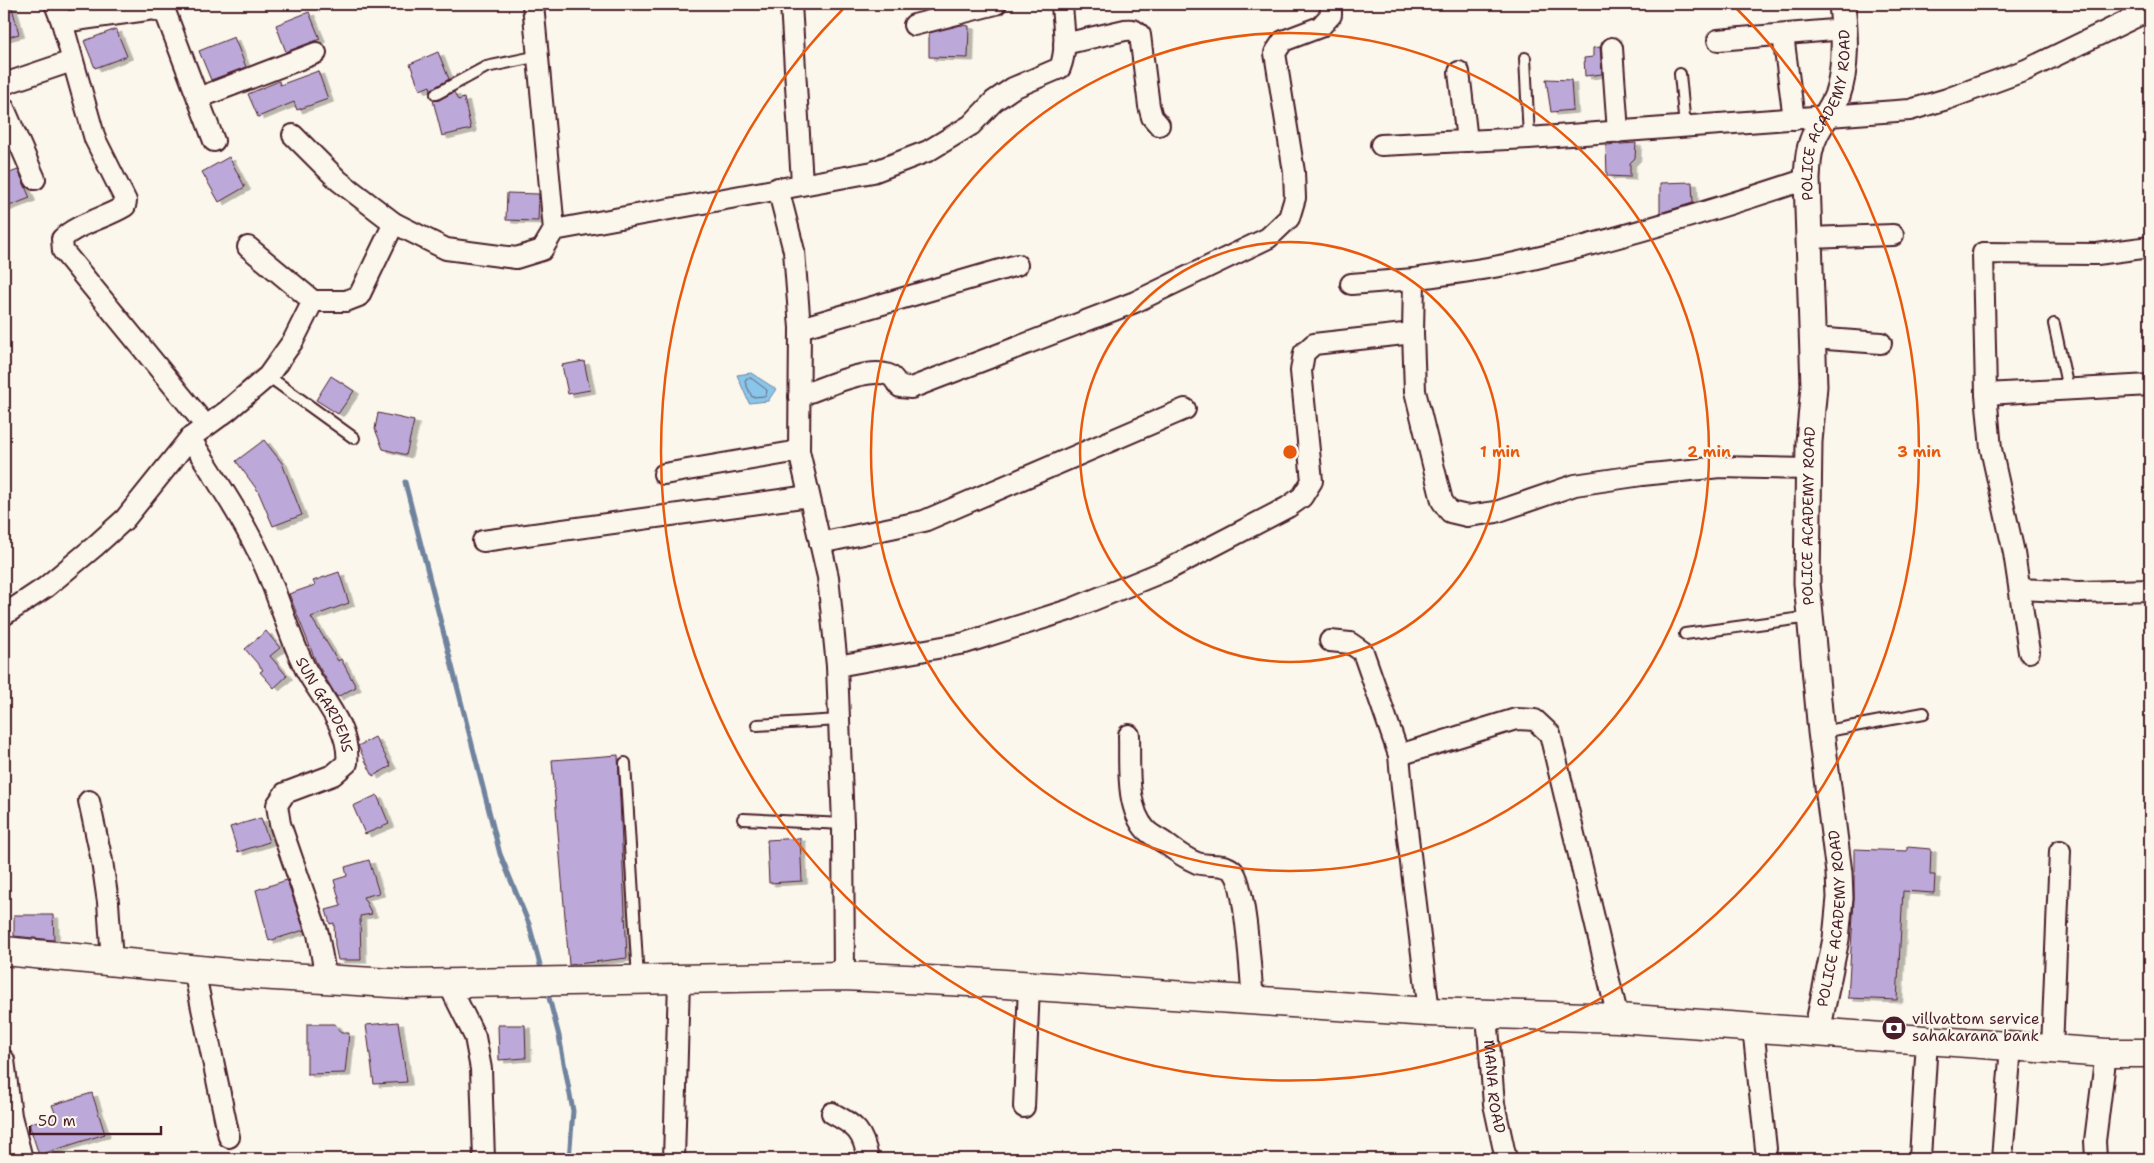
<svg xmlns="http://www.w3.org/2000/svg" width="2154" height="1163" viewBox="0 0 2154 1163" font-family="'Shantell Sans',sans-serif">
<defs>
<filter id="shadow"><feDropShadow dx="5.5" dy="3" stdDeviation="0" flood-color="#0004"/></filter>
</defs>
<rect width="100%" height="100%" fill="#fbf7ec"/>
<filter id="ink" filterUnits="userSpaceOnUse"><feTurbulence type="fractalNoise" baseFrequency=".02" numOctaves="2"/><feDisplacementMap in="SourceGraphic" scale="10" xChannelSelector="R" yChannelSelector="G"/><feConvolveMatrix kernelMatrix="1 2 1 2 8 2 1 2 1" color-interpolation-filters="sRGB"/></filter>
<g filter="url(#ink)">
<path fill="#8ac6ea" stroke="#70839e" d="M751,373L776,389L768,401L749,403L737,375Z"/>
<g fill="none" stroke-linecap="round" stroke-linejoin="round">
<path stroke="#646277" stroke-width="1" d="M747,378H751L767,390L766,396L752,397L745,382Z"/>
<path stroke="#70839e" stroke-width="5" d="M405,482L500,854L529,924L542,972
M547,990L559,1036L573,1111L569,1159"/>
</g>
<path fill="#bca9d9" stroke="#4a1f2b" filter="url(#shadow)" d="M4,4H11L19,34L4,38Z
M309,12L320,39L286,52L276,25Z
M961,25L969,26L968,58L929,57V33Z
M116,29L127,56L95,68L84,41Z
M234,37L246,67L211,80L199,51Z
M1600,47L1602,74L1585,76L1584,58L1593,57V48Z
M438,52L449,79L431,90L430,86L420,90L410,64Z
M318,71L328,99L297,110L294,102L258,117L248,94L279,81L280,85Z
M1546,79L1571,80L1573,110L1551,112Z
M454,92L458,100L464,98L471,129L442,136L433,100H439Z
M1636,143L1635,158L1630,163V177L1607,176L1606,145Z
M229,157L245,187L219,202L202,172Z
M18,170L30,198L4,208V175Z
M1692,182L1693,203L1660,213V183Z
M507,193L539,194L538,221L506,220Z
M584,361L590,390L568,394L562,365Z
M331,376L354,391L338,414L316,400Z
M378,413L414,421L406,455L383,449L375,429Z
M264,440L282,463L302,515L273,526L258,491L236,461Z
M339,572L349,603L311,617L338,661L341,659L356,687L337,697L316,662L289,594L315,585L313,581Z
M266,631L280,648L270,656L287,676L274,688L260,672L263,670L245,649Z
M375,737L391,766L373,776L358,746Z
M618,755L627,958L569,965L552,760Z
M377,795L389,824L365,834L353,806Z
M261,818L269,842L238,852L230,827Z
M800,838L802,881L769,883L767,840Z
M1907,847L1931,849L1930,875H1935L1934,893L1903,891L1897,1000L1848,998L1854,899V849L1907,851Z
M369,860L379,893L363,897L372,914L360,916L361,960H338L335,946L334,923L330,924L326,910L341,906L334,880L347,876L345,867Z
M287,880L304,930L269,941L256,890Z
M14,915H53L54,940L14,936Z
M398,1022L407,1082L374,1084L366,1025Z
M307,1024H335L341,1033H349L345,1073L307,1074Z
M498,1025H525L526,1058L499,1060Z
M92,1093L105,1134L39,1155L29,1124L56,1115L52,1105Z"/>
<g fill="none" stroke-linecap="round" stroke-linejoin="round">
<defs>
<path id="service" d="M1525,58L1529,138
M1680,74L1685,127
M436,94L486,67L539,56
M2054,324L2068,389
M268,376L354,438
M1685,634L1810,617
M757,725L839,720
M1822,732L1924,713
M625,763L638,979
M743,819L843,824"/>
<g id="minor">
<path d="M55,4L62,22L154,9L166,14L214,141"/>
<path d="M533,4L554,230"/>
<path d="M791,4L802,183"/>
<path d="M62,22L95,139L126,201L125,206C106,218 76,224 62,239L63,251L206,426"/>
<path d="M914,25L996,4"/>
<path d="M1783,35L1794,119"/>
<path d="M1718,40L1845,29"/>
<path d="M1064,44L1125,30C1132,29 1135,30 1140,35L1149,106L1152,117L1159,125"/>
<path d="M1612,48L1618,132"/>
<path d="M1459,72L1467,141"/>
<path d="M4,84L72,61"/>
<path d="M198,98L316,53"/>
<path d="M4,108L35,179"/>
<path d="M293,135L339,181L394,223L446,249L516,258L542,250L554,230L873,172L928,151L971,125L994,101L1013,88L1060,68C1068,48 1063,25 1062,4"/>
<path d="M1381,145L1529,138L1910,110L1947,99L2026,70L2150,10"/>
<path d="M1807,179C1711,211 1614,241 1515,263C1482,270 1447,274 1414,279L1413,333L1415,391L1442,501L1450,512L1467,516L1496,512L1575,485L1642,475L1720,467L1809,469"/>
<path d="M778,188L794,251L800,328L799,451L828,577L837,666L843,824L844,976"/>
<path d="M1809,238L1893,235"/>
<path d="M1351,284L1414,279"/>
<path d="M313,301H346L359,296L394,223"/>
<path d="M800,328L1017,265"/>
<path d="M1813,338L1881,343"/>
<path d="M1986,394L2150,385"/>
<path d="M799,396C821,389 867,366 889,375C894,377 896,383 900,387L911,388L1135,302L1268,238L1289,218L1295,198L1294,172L1275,53L1283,41L1320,27L1331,15V4"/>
<path id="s1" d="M190,438C217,481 246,523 266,569C280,601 289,636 305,668C321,698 351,728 347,763L333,775L285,793L277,805L280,824L318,934L326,979"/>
<path d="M664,474L799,451"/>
<path d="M483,541L809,496"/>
<path d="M820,543L924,521L1185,409"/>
<path d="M2020,589L2079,592L2150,590"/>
<path d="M4,615L46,587L94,547L125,519L190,438L227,411L268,376L293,341L313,301L248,247"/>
<path d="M1330,641L1350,643L1363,652L1399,755L1516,719L1535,720L1550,734L1618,1018"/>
<path d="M2029,652L2014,553L1991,449L1986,394L1983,253L2097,254L2150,247"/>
<path d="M837,666L965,643L1069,610L1167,570L1288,507L1302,497L1312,481L1301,371L1304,353L1314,344L1413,333"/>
<path d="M1129,735C1130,764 1125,807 1146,830C1151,835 1159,839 1165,843C1175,851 1185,858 1197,863C1208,867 1224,862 1233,871C1246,885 1251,979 1253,1002"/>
<path d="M1399,755L1402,788L1429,1012"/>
<path d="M89,801L102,861L108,902L112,962"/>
<path d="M194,970L229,1137"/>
<path d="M449,985L475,1037L481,1069L484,1159"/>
<path id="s2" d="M1487,1015L1494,1104L1506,1159"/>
<path d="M1753,1027L1766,1149"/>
<path d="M2052,1049L2060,851"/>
<path d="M4,1060L11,1116L22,1159"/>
<path d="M1024,1107L1029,986"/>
<path d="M832,1113C856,1126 863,1131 868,1159"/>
<path d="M1920,1158L1927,1040"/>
<path d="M674,1159L679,980"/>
<path d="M2002,1159L2011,1046"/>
<path d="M2096,1159L2095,1141L2106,1053"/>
</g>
<g id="tertiary">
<path id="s3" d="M1817,1032L1836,939L1840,898L1839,873L1821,732L1807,583L1809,442L1814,386L1807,179C1808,163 1808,148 1816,133C1822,121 1832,109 1837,96C1847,68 1845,33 1842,4"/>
</g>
<path id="secondary" d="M4,951L241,974L407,984L844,976L989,983L1429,1012L1618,1018L2106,1053H2150"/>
</defs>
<use href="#service" stroke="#4a1f2b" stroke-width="14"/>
<use href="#minor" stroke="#4a1f2b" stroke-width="24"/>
<use href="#tertiary" stroke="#4a1f2b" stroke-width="29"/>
<use href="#secondary" stroke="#4a1f2b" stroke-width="31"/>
<use href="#service" stroke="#fbf7ec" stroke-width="10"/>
<use href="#minor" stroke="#fbf7ec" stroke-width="20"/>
<use href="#tertiary" stroke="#fbf7ec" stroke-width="25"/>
<use href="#secondary" stroke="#fbf7ec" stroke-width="28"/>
</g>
</g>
<g fill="none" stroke="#e8590c" stroke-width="2.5">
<circle cx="1290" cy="452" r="210"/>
<circle cx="1290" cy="452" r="419"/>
<path d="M1735 7A629 629 0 1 1 845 7"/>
</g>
<defs>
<symbol id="bank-disc" viewBox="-11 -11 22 22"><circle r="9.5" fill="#4a1f2b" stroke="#fbf7ec"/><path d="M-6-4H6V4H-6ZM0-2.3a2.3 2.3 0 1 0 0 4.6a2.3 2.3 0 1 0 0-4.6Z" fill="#fff"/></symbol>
</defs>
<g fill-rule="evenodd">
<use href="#bank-disc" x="1880" y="1014" width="28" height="28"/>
</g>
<g text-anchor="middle" stroke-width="4" stroke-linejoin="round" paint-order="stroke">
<g font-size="15" fill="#4a1f2b" stroke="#fbf7ec">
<text dy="5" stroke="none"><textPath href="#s3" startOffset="925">POLICE ACADEMY ROAD</textPath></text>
<text dy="5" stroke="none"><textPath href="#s3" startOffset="520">POLICE ACADEMY ROAD</textPath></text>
<text dy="5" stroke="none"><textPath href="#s1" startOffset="300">SUN GARDENS</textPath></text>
<text dy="5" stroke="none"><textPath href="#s3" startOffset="115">POLICE ACADEMY ROAD</textPath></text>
<text dy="5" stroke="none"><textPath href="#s2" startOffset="72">MANA ROAD</textPath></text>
</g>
<g font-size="15" fill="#4a1f2b" stroke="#fbf7ec" text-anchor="start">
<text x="1912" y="1024">villvattom service<tspan x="1912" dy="17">sahakarana bank</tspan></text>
</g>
</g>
<circle cx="1290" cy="452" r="8" fill="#e8590c" stroke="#fbf7ec" stroke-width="2.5"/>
<g font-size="15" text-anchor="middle" font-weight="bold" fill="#e8590c" stroke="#fbf7ec" stroke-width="4" stroke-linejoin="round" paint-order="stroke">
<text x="1500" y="457">1 min</text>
<text x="1709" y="457">2 min</text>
<text x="1919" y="457">3 min</text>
</g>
<rect width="2154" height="1163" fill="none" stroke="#fbf7ec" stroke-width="20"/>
<rect x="10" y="10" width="2134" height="1143" fill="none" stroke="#4a1f2b" stroke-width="2" filter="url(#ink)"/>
<path d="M30 1126v8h131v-8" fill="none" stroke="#4a1f2b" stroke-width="2.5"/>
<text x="38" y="1126" font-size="15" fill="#4a1f2b" stroke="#fbf7ec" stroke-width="4" paint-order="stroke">50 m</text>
</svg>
